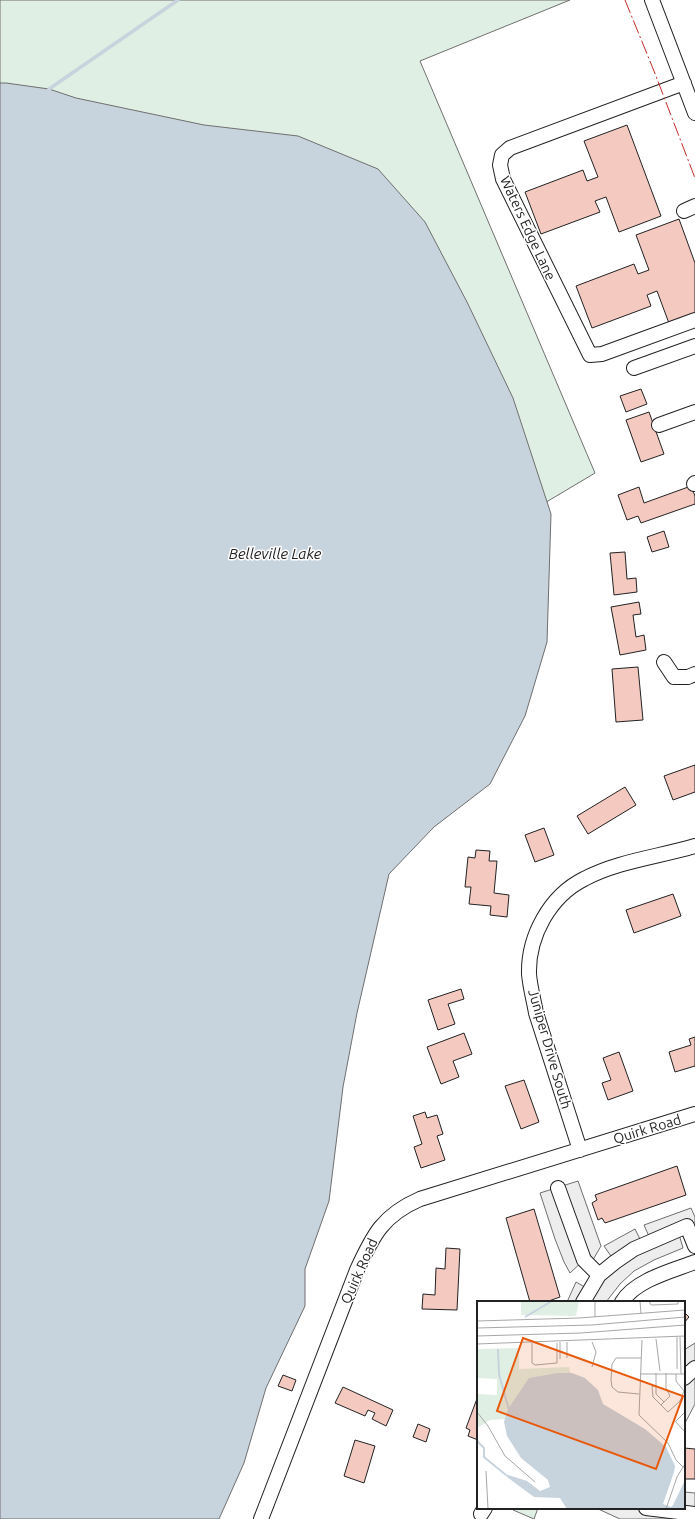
<svg xmlns="http://www.w3.org/2000/svg" width="695" height="1519" viewBox="0 0 695 1519" font-family="Ubuntu,sans-serif">
<rect width="100%" height="100%" fill="#fff"/>
<path fill="#e0efe3" stroke="#6f6f6f" d="M0,0H570L420,61L595,473L486,538L0,126Z
M514,1508H538L534,1519L513,1510Z"/>
<path fill="#ededed" stroke="#6f6f6f" d="M578,1181L601,1246L590,1265L584,1260L570,1273L564,1262L555,1239L540,1193Z
M691,1208L695,1217V1242L678,1231L683,1248L654,1260L634,1271L620,1284L606,1302H567L576,1282L590,1290L615,1262L604,1246L635,1229L643,1245L651,1241L644,1225Z
M695,1343V1404L684,1425V1350Z
M684,1492L695,1493V1519H678V1512H672L671,1519H620L596,1508H684Z"/>
<path fill="#c7d3dd" stroke="#6f6f6f" d="M0,83H6L49,89L76,98L204,125L298,136L378,169L425,222L467,302L513,398L551,514L547,642L525,716L490,784L434,827L389,874L357,1013L343,1087L329,1201L305,1269V1306L266,1388L244,1463L219,1519H0Z"/>
<g fill="none" stroke-linecap="round" stroke-linejoin="round">
<path stroke="#c7d3dd" stroke-width="3.5" d="M48,93L49,89L178,0"/>
</g>
<path fill="#f3c9c0" stroke="#222" d="M627,125L661,216L619,232L606,197L595,201L600,212L541,234L525,192L583,170L587,181L598,177L584,141Z
M679,219L695,263V317L670,326L657,291L647,295L651,306L592,328L576,286L634,264L638,274L649,270L636,235Z
M641,389L647,404L626,412L620,396Z
M649,412L664,454L641,462L626,420Z
M691,486L695,496V504L641,523L638,516L627,520L618,495L639,487L644,503Z
M664,531L669,547L652,552L647,537Z
M625,552L627,579L636,578L637,592L614,595L610,553Z
M639,602L641,614L633,615L636,637L644,635L646,650L620,655L611,607Z
M638,667L643,720L616,722L612,669Z
M695,765V792L673,800L664,776Z
M625,787L636,805L588,834L577,816Z
M544,828L554,855L535,862L525,835Z
M476,850L490,851L489,861H497L494,893L509,895L507,917L490,915L491,906L469,904L471,887H465L468,857L475,858Z
M673,894L681,916L634,933L626,910Z
M461,989L464,999L448,1004L455,1024L438,1030L428,1000Z
M464,1033L472,1054L453,1061L459,1077L441,1084L427,1047Z
M695,1037V1066L675,1072L669,1052L691,1045L689,1039Z
M619,1052L633,1091L608,1100L602,1083L611,1080L603,1058Z
M524,1080L539,1122L521,1129L505,1086Z
M425,1112L427,1118L437,1115L443,1134L437,1136L445,1160L421,1168L414,1147L422,1144L413,1116Z
M677,1166L686,1195L605,1223L602,1218L598,1220L592,1203L597,1200L595,1195Z
M534,1209L560,1297L546,1302H530L506,1218Z
M446,1248L460,1249L457,1310L422,1309L423,1294L435,1295L436,1268L445,1269Z
M684,1312L689,1317L684,1323Z
M283,1375L296,1380L292,1391L278,1386Z
M343,1387L393,1410L386,1426L372,1419L375,1413L368,1410L365,1416L335,1403Z
M478,1396V1440L468,1436L470,1430L466,1428Z
M418,1424L430,1429L426,1442L413,1437Z
M355,1440L375,1446L364,1483L344,1476Z
M684,1448L695,1449V1479H684Z"/>
<g fill="none" stroke-linecap="round" stroke-linejoin="round">
<defs>
<path id="minor" d="M652,0L695,113
M684,83L510,148L502,155L500,165L503,179L590,355L602,354L695,320
M684,211L695,206
M634,368L695,346
M659,425L695,412
M694,484L695,483
M664,662L674,677H688L695,674
M580,1150L536,1013C534,1001 530,987 529,974C528,936 550,896 584,879C618,861 658,857 695,846
M558,1188L584,1260L599,1275
M583,1302L599,1275L615,1262L634,1249L687,1226L695,1246
M622,1302C635,1280 672,1271 695,1262
M684,1378L695,1368
M646,1508L695,1514
M481,1514L485,1508
M261,1519L357,1270C373,1235 383,1215 420,1199L695,1114"/>
</defs>
<use href="#minor" stroke="#222" stroke-width="16"/>
<use href="#minor" stroke="#fff" stroke-width="14"/>
<path stroke="#c62828" stroke-width="1" stroke-dasharray="14 3 2 3" stroke-linecap="butt" d="M625,0L654,71L695,178"/>
</g>
<g text-anchor="middle" stroke-width="3" stroke-linejoin="round" paint-order="stroke">
<g font-size="14" fill="#222" stroke="#fff">
<text transform="translate(528 228) rotate(65)" y="5">Waters Edge Lane</text>
<text transform="translate(550 1049) rotate(74)" y="5">Juniper Drive South</text>
<text transform="translate(647 1129) rotate(-17)" y="5">Quirk Road</text>
<text transform="translate(359 1271) rotate(-66)" y="5">Quirk Road</text>
</g>
<g font-size="15" font-style="italic" fill="#222" stroke="#fff">
<text x="275" y="559">Belleville Lake</text>
</g>
</g>
<g transform="translate(477 1301)">
<rect width="208" height="208" fill="#fff"/>
<path d="M44,0H102L99,15L44,14ZM42,47V68L92,66L95,80L31,118L13,119L0,127V93L20,94V78L0,77V48Z" fill="#e0efe3"/>
<path d="M81,72H95L108,77L121,89L126,103L168,128L189,146L198,165L197,171L186,203L194,206L196,204L208,179V208H90L83,197L57,196L30,176L28,173L50,180L63,190L73,186L71,179L44,157L30,135L27,121L31,108L52,77Z" fill="#c7d3dd"/>
<path fill="none" stroke="#c7d3dd" stroke-width="2" d="M48,16L75,0M21,48L22,73L32,109M0,140L7,147V156L29,174"/>
<path fill="none" stroke="#a7a7a7" stroke-width="1" d="M118,0V16M163,0L164,13M172,0L174,4L201,3V0M0,20L102,17L208,9M0,27L115,24L208,16M0,35L104,32L208,24M200,36V68M203,36L204,73M179,38L183,70M165,39L162,114L191,142L199,159L206,166M90,41V57M55,42V62L58,64L80,62V42M0,43L208,35M83,58V41M115,66L119,51L115,41M179,72V93L187,101M163,73H208M179,85H175L176,96L191,111L203,100L207,90L199,80V73M162,93L141,91L135,86L134,79L135,63L139,57H164M184,104L193,95L189,87V72M0,111L11,125L28,155L58,181M197,119L208,131M199,120L208,111M9,170L11,208M189,208L200,176L208,163"/>
<path fill="#e8590c" fill-opacity="0.15" stroke="#e8590c" stroke-width="2" d="M46,37L206,95L179,168L20,110Z"/>
<rect width="208" height="208" fill="none" stroke="#222" stroke-width="2"/>
</g>
</svg>
